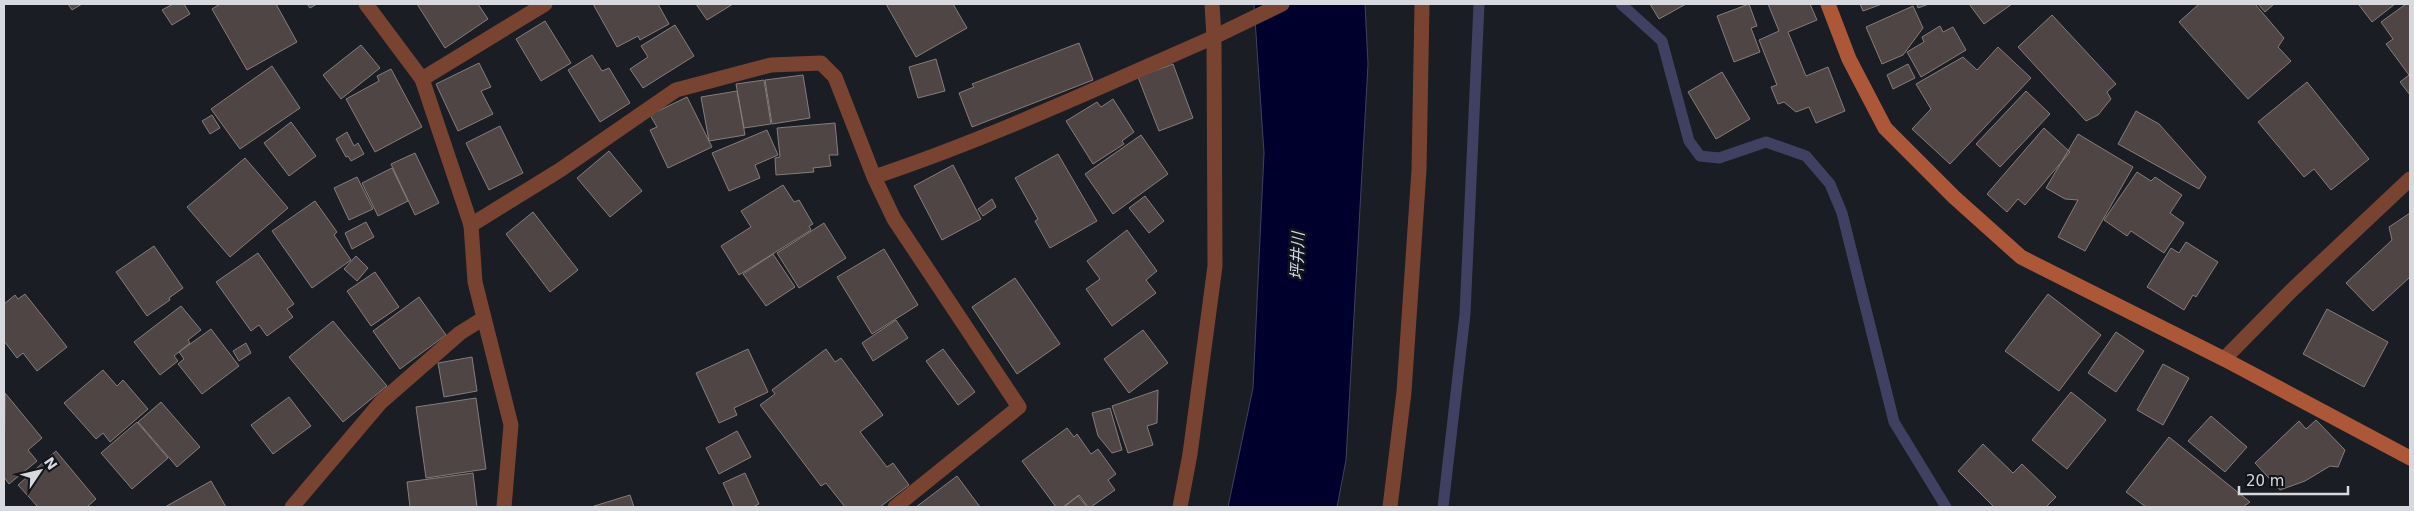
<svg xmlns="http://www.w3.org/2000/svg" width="2414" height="511" viewBox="0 0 2414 511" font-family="'DejaVu Sans','Noto Sans JP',sans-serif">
<rect width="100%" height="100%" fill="#1a1d23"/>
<path fill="#00002d" stroke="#404162" d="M1254,4H1365L1368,64L1346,460L1337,507H1228L1253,388L1264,153Z"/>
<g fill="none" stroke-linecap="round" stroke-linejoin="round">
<path stroke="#404162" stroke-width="11" d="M1621,4L1662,41L1689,141L1700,156L1719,158L1766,142L1806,156L1830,184L1842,213L1894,422L1946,507
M1443,507L1465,314L1479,4"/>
</g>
<path fill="#4e4544" stroke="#867c7b" d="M68,4H82L72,10Z
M173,4H184L190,14L172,25L162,10Z
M220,4H276L297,42L247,70L212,9Z
M307,4H317L310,8Z
M417,4H478L488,19L445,48Z
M593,4H658L669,24L640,40L638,36L617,47Z
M696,4H733L707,20Z
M886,4H953L967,28L916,57Z
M1650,4H1686L1659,19Z
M1749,4L1757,26L1751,28L1760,52L1734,62L1717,16Z
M1768,4H1810L1817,20L1788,32L1806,76L1828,67L1845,111L1816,123L1809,107L1796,112L1784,102L1778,104L1771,87L1777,85L1759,40L1779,31Z
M1860,4H1882L1863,11Z
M1917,4H1929L1918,8Z
M1969,4H2012L1984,24Z
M2199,4H2255L2284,38L2278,47L2291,61L2248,99L2179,22Z
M2258,4H2274L2265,12Z
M2361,4H2395L2372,22L2359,5Z
M2406,4H2410V95L2400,82L2409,75L2386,44L2393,39L2381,22Z
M1913,6L1923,28L1903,55L1882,64L1866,27Z
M2052,15L2116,84L2107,92L2111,99L2098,115L2086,121L2018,47Z
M545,21L571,63L541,81L516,39Z
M675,25L694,56L643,88L630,69L648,57L641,46Z
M1940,26L1943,32L1953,27L1966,50L1921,77L1907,52L1924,42L1922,37Z
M1079,43L1093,80L972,127L959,93L974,87L972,84Z
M361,45L380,68L341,99L323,75Z
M1998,47L2031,78L1950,164L1912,129L1931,109L1916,84L1963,57L1977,70Z
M592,55L602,71L609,68L630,103L600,122L568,70Z
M936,59L945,91L918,98L909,67Z
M479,63L491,87L481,91L493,114L458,131L436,84Z
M1173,64L1193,118L1159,131L1138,77Z
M1908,64L1915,78L1893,89L1887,75Z
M272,66L300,108L240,149L211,109Z
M391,69L422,127L375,152L346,99L379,81L377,76Z
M1722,72L1750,119L1716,139L1688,92Z
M803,75L810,118L772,124L765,80Z
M764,80L771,124L744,128L736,84Z
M2307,82L2369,159L2331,190L2314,169L2304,177L2258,122Z
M737,91L745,135L709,141L701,97Z
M2026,91L2050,114L2000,167L1976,144Z
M687,97L712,147L668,168L650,130L657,127L650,115Z
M1113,99L1134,132L1122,141L1124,144L1093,164L1066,121L1097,102L1101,107Z
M2136,111L2159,124L2206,177L2199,189L2118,144Z
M212,115L220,128L210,134L202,121Z
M291,122L316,156L289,176L264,143Z
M835,123L838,155H829L831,166L813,168L814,172L776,175L775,158L780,157L777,128Z
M500,126L523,173L489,190L466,143Z
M2044,128L2070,152L2025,205L2018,199L2007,212L1987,194Z
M767,130L778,155L755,165L760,178L729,191L712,153Z
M347,132L354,146L358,143L364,154L351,161L348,156L346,157L336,139Z
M2078,134L2133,167L2085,251L2058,237L2078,200L2065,199L2046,188Z
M1141,135L1168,174L1113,214L1085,174Z
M609,151L642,191L610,217L577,178Z
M415,153L439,203L415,215L391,164Z
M1058,154L1097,221L1050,248L1035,221L1038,219L1015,178Z
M245,158L288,208L230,257L187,207Z
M953,165L981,219L942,240L914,186Z
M392,168L408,201L378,216L362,183Z
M2137,172L2151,181L2155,177L2182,195L2170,213L2184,223L2164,253L2131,231L2127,236L2104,220Z
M357,177L373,209L349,220L334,188Z
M783,185L794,202L799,200L813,224L809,226L811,230L739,275L721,246L751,227L741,211Z
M1145,196L1164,221L1149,233L1129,208Z
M992,199L996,207L983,216L978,209Z
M315,201L337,232L334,235L351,260L312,288L272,231Z
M533,212L578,270L550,292L506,234Z
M2410,213V277L2373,311L2346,283L2392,240L2389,227Z
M366,222L374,237L352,249L345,233Z
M824,223L846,258L799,288L777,253Z
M1127,230L1157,271L1146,280L1156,293L1112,326L1086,289L1100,279L1087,261Z
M2186,242L2218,262L2196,297L2193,295L2184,310L2147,287L2171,248L2179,253Z
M154,246L183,288L169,298L170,300L147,316L116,272Z
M884,249L918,305L872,334L837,277Z
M258,253L294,304L287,309L293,317L267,336L259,325L251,331L216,282Z
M773,254L795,287L766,306L743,274Z
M356,256L368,268L357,281L344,269Z
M375,272L399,307L371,326L347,291Z
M1015,278L1060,344L1017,374L972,307Z
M25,294L67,347L37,371L23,353L17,358L4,341V304L15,295L18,299Z
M2048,294L2101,335L2059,391L2005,351Z
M419,297L446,335L400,369L373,331Z
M181,306L201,330L188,340L190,343L174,356L178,361L160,375L134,342Z
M2327,309L2388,342L2364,387L2303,354Z
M896,320L908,338L873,361L862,343Z
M333,321L387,386L343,422L289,357Z
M211,329L239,366L202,394L178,364L184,359L179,352Z
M1143,330L1168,363L1129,393L1104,359Z
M2116,332L2144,351L2116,392L2088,373Z
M246,343L251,353L239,361L233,351Z
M748,349L768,392L734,408L737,415L719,423L696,373Z
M826,349L835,362L841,358L883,415L860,432L887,467L893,463L909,485L880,507H845L826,483L821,486L760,405L775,394L772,390Z
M943,349L975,392L958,405L926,361Z
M472,357L477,391L444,397L438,363Z
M2163,364L2189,378L2163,425L2137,410Z
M103,370L117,386L123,380L148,409L110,442L103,433L96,439L64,403Z
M1158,390L1157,423L1147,426L1153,445L1128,453L1112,406Z
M2071,392L2106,420L2067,469L2032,440Z
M5,393L42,438L28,450L37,461L9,484L4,477Z
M289,397L311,426L273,454L251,425Z
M476,398L486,469L426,478L416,407Z
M161,402L200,447L177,467L138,422Z
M1110,408L1122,450L1112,453L1098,436L1092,413Z
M2211,416L2247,447L2225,472L2188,441Z
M2316,420L2345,450L2338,467L2330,466L2305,481L2280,490L2255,463L2299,421L2306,429Z
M137,422L168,458L132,489L101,453Z
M1067,428L1074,437L1077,434L1091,454L1098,449L1116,474L1108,480L1115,490L1091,507H1088L1079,495L1063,507H1056L1022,461Z
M737,431L751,457L719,474L706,448Z
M2169,437L2250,502L2243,507H2146L2126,492Z
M1983,444L2013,473L2022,464L2056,497L2046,507H1994L1958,471Z
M56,451L96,499L87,507H38L18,485Z
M473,473L477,507H410L407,482Z
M745,473L759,504L753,507H734L723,483Z
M957,476L980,507H916Z
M211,481L226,507H165Z
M630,495L634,507H591Z
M1078,496L1087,507H1064Z"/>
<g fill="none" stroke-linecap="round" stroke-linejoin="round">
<path stroke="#794331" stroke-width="15" d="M422,79L545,4
M874,177C991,138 1102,86 1214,37
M292,507L381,402L460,333L484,318
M504,507L511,425L475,282L471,225L560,170L676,90L771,65L821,63L835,77L874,177L894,219L1019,407L895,507"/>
<path stroke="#794331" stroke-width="15" d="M366,4L422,79L471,225
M1214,37L1282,4
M2224,359L2292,290L2410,179
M1180,507L1190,454L1215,266L1214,37L1212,4
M1390,507L1404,392L1419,170L1422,4"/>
<path stroke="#ad5739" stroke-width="15" d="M1828,4L1849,59L1885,128L1954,197L2021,257L2224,359L2410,458"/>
</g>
<g text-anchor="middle" stroke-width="5" stroke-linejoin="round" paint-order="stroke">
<g font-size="16" font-style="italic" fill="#ced9ed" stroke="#11141a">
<text transform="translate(1297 256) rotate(-88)" y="6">坪井川</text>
</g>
</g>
<rect width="2414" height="511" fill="none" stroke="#d7d9de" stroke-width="10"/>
<g transform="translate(40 471) rotate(55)" stroke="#11141a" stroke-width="4" paint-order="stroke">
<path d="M0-4L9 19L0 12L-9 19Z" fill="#d7d9de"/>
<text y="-8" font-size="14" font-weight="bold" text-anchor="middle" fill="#d7d9de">N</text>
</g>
<path d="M2239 486v8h109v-8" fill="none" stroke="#d7d9de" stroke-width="2.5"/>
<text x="2246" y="486" font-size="15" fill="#d7d9de" stroke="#11141a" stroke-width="4" paint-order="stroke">20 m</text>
</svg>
